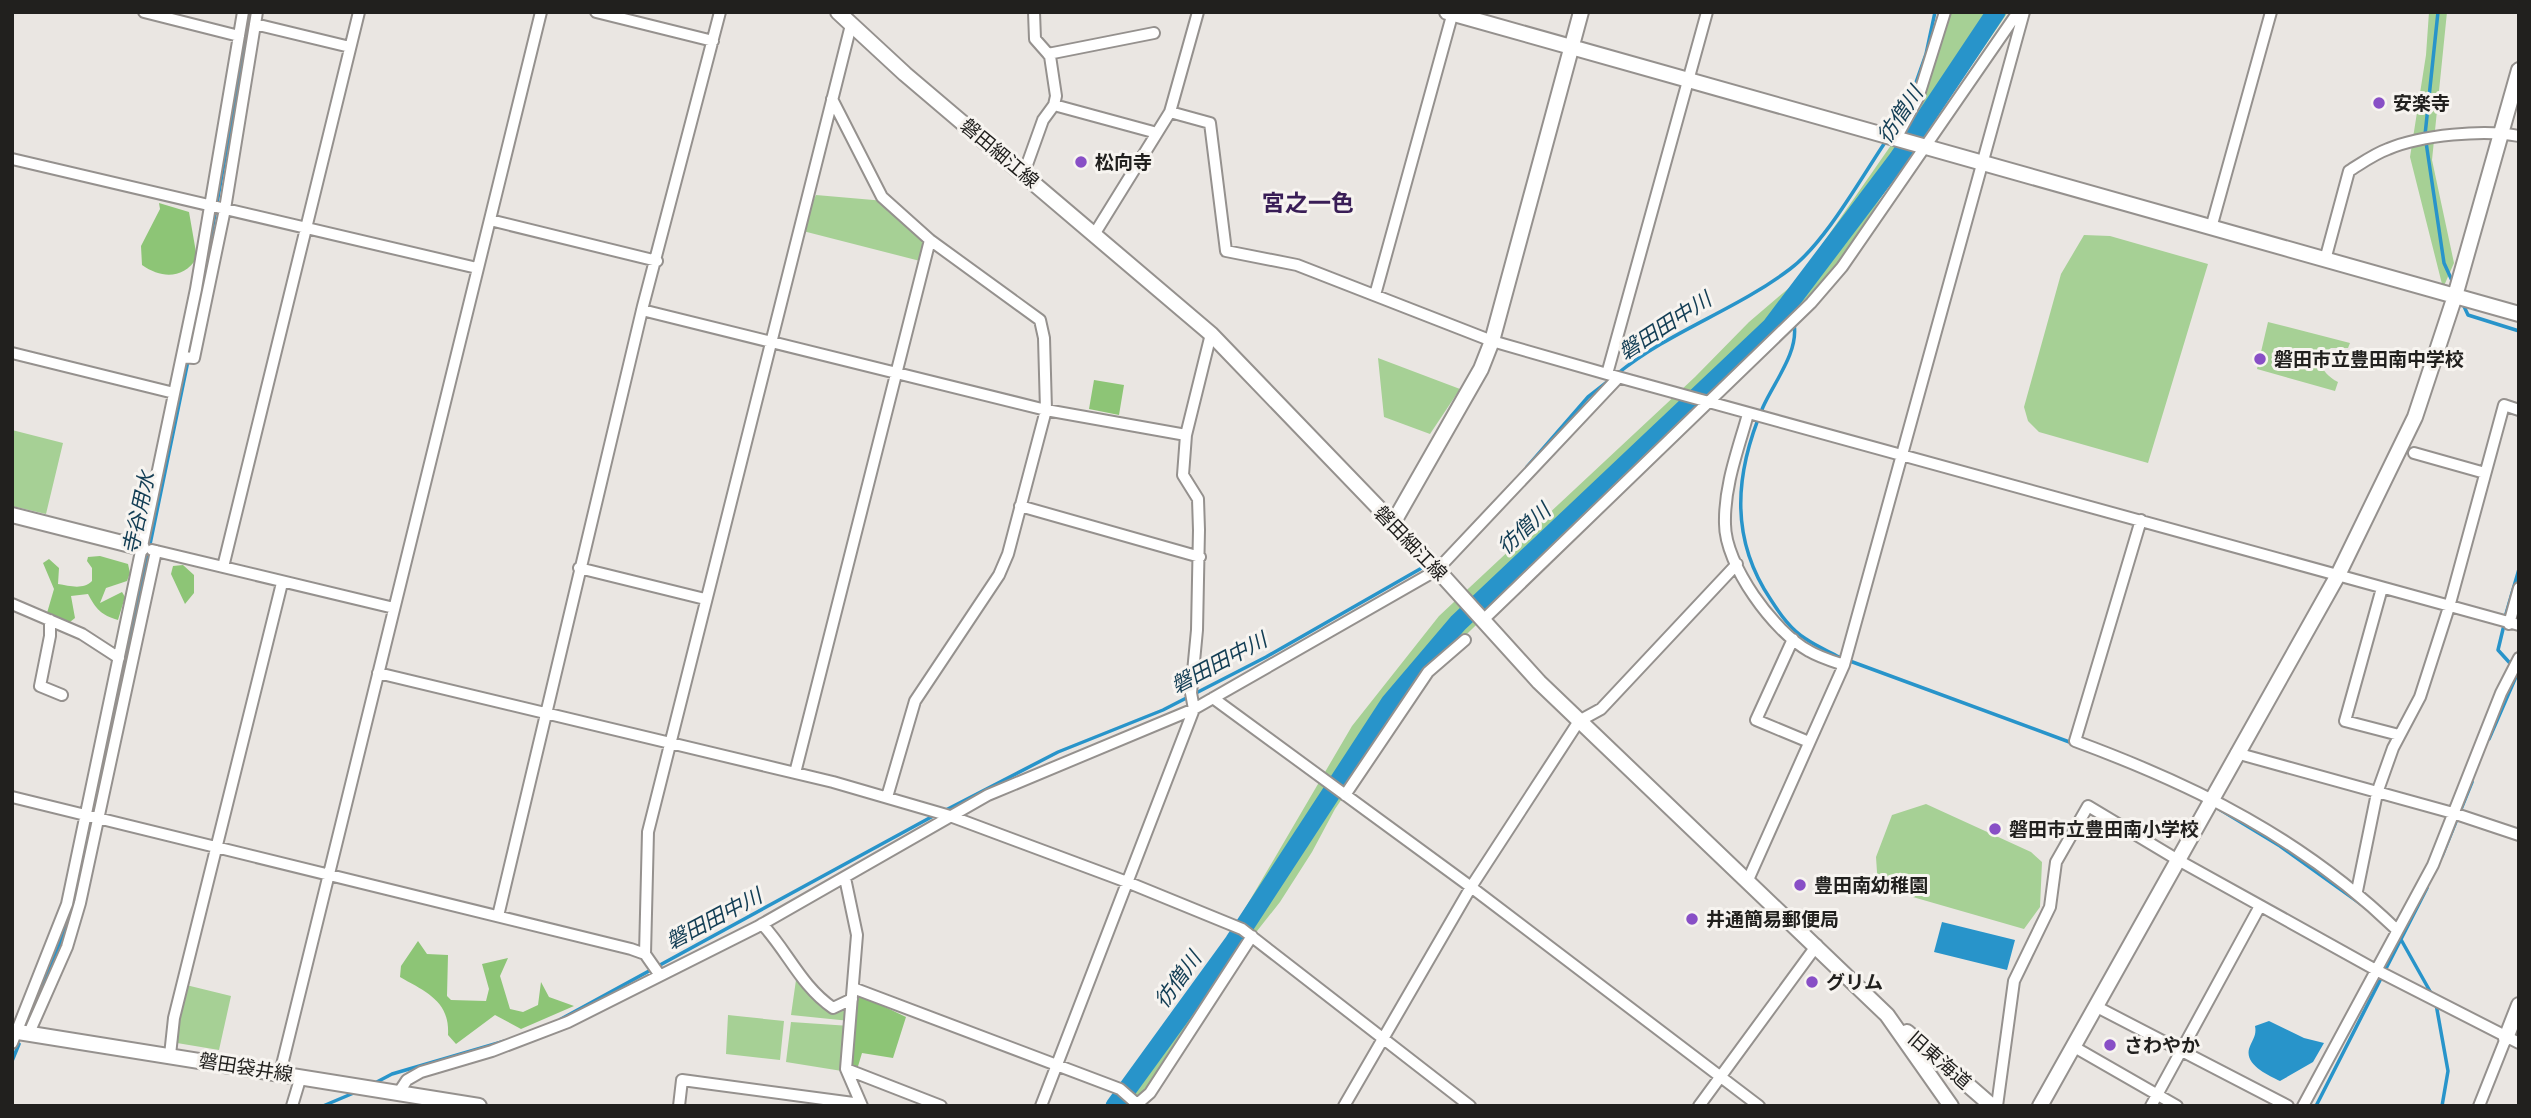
<svg xmlns="http://www.w3.org/2000/svg" width="2531" height="1118" viewBox="0 0 2531 1118" font-family="Barlow,'Noto Sans JP',sans-serif">
<rect width="100%" height="100%" fill="#eae6e2"/>
<path fill="#a6d095" d="M1948,12H2008L1880,199L1834,275L1428,672L1335,809L1312,852L1280,902L1246,945L1150,1093L1130,1106H1108L1185,1010L1200,977L1233,929L1352,726L1439,616L1695,377L1749,322L1796,282L1896,138Z
M2429,12H2447L2432,160L2454,263L2443,288L2410,157L2426,55Z
M816,195L885,201L930,240L924,262L799,230Z
M2084,235L2110,236L2208,264L2148,463L2039,432L2028,421L2024,407L2061,274Z
M2268,322L2350,343L2348,348H2331C2314,361 2323,374 2338,382L2335,391L2257,369Z
M1378,358L1460,389L1430,434L1384,417Z
M12,430L63,443L46,514L12,506Z
M1926,804L2031,852L2042,862L2040,907L2024,929L1878,887L1876,857L1892,815Z
M796,980L833,1008L851,1004L850,1021L791,1015Z
M182,984L231,996L219,1050L171,1042Z
M728,1015L784,1021L780,1060L726,1054Z
M791,1022L850,1026L842,1071L786,1062Z"/>
<path fill="#8dc576" d="M159,203L189,212L197,258C183,279 162,279 142,265L141,246L160,209Z
M1094,380L1124,385L1119,415L1089,409Z
M100,556L128,564L130,573L127,581L106,588L100,603L122,592L125,597L118,620C101,615 96,609 88,594L71,596L75,618L70,622L47,613L54,589L43,563L49,559L59,568L58,584C70,586 83,590 92,581V568L87,561L88,557Z
M183,565L194,575V593L185,604L171,574L173,566Z
M418,941L427,954L448,955L447,996L451,1000L486,1001L489,989L482,964L508,958L500,976L510,1009L523,1012L538,1005L541,982L549,997L574,1006L521,1029L495,1015L456,1044L448,1035C450,1001 426,992 400,977L401,966Z
M852,995H860L906,1017L893,1058L862,1053L856,1073L846,1069Z"/>
<path fill="#2894ca" d="M1942,922L2015,940L2007,970L1934,952Z
M2269,1021L2304,1038L2324,1043L2313,1062L2280,1081C2268,1075 2245,1065 2249,1049C2252,1040 2257,1036 2255,1026Z"/>
<g fill="none" stroke-linecap="round" stroke-linejoin="round">
<path stroke="#2894ca" stroke-width="3.5" d="M1907,108L1926,54L1935,12
M2425,135L2438,12
M2426,142L2444,263L2454,285
M2462,302L2468,315L2519,331
M1786,306L1791,317
M1794,324C1799,352 1774,382 1763,407C1735,473 1729,538 1771,600C1780,614 1791,630 1806,639C1816,646 1828,651 1839,657L2072,743
M192,343L251,12
M1617,374C1670,331 1736,310 1790,269C1825,243 1861,178 1886,141
M1527,467L1588,397L1611,379
M2506,614L2519,569
M2489,739L2518,672L2498,650L2504,625
M2219,809L2280,846L2361,904
M942,812L1058,752L1163,710L1266,657L1427,565
M91,829L188,361
M2442,856L2472,782
M2399,936L2431,993
M2436,1004L2448,1071L2442,1106
M32,1014L71,915
M561,1019L935,815
M12,1061L19,1044
M373,1084L392,1074L505,1041
M323,1106L356,1092
M2316,1106L2427,888"/>
<path stroke="#2894ca" stroke-width="19" d="M1115,1106L1234,942L1390,703L1458,623L1771,327L1898,159L1996,12"/>
<defs>
<path id="street" d="M144,12L239,36
M596,12L713,41
M255,24L350,47
M1048,54L1154,33
M832,99L882,197L930,240L1040,320L1044,338L1046,410L1008,554L999,575L915,701L887,797
M1054,105L1157,133
M1170,112L1210,123L1226,251L1297,265L1492,341L1607,374L2519,625
M1896,138L1918,98L1945,12
M12,159L477,268
M1024,173L1043,120L1054,105L1056,96L1050,56L1035,39L1034,12
M490,220L657,261
M2211,228L2271,12
M1095,233L1170,112L1198,12
M2325,260L2349,171C2362,163 2374,154 2388,149C2421,135 2484,129 2519,136
M1375,295L1453,12
M642,310L1046,410L1186,435
M12,353L174,393
M182,357L194,358L225,209L257,12
M1607,374L1707,12
M1748,414C1738,450 1724,486 1725,524C1725,565 1774,632 1809,651C1819,657 1832,661 1844,665
M2414,453L2485,473
M1020,506L1200,557
M2141,520L2075,741C2197,786 2303,839 2397,930
M152,550L394,608
M223,567L359,12
M579,568L705,599
M2382,588L2345,721L2399,735
M12,604L82,634L119,658
M50,620V636L40,686L62,695
M1482,621L1811,303L1842,267L2018,12
M2509,624L2519,588
M1793,639L1756,720L1809,742
M378,673L833,782L950,816L1127,882L1242,929L1470,1106
M1213,698L1471,887L1759,1106
M2236,753L2453,813L2519,835
M795,773L930,240
M1345,795L1428,672L1465,640
M12,797L631,949L645,954L659,974
M845,878L857,935L846,1069L862,1106
M1748,880L1844,665L2024,12
M2357,891L2377,793L2393,748L2420,697L2449,607L2504,405L2519,410
M498,916L643,306L720,12
M762,924C788,952 801,986 833,1008L852,999
M645,954L648,832L851,25
M853,988L1120,1089L1137,1104
M2097,1007L2288,1106
M29,1033L67,947L80,903L156,551
M12,1043L67,904L196,289L243,12
M2076,1048L2177,1106
M170,1055L174,1018L282,583
M846,1069L941,1106
M280,1073L541,12
M399,1092L407,1080L421,1072L492,1051L568,1022L757,927L988,795L1194,709L1437,570L1618,378
M292,1106L301,1076
M679,1106L682,1080L861,1104
M1041,1106L1194,709L1191,693L1197,630L1199,530L1198,499L1183,475L1186,435L1211,334
M1135,1106L1150,1093L1252,936
M1344,1106L1471,887L1579,721L1601,709L1737,564
M1699,1106L1817,945
M1997,1106L2014,981L2050,907L2056,862L2088,806L2178,860L2376,970L2519,1043
M2151,1106L2260,906
M2303,1106L2433,865L2501,693L2519,658
M2479,1106L2506,1038"/>
<path id="secondary" d="M838,12L905,74L1211,334L1423,554L1539,682L1887,1015L1951,1106
M1447,12L2519,314
M12,515L142,548
M1392,525L1481,369L1492,341L1581,12
M12,1031L479,1106
M1907,1032L1992,1106
M2506,1038L2519,1005
M2040,1106L2338,575L2415,417L2455,296L2519,70"/>
</defs>
<use href="#street" stroke="#95918e" stroke-width="14"/>
<use href="#secondary" stroke="#95918e" stroke-width="18"/>
<use href="#street" stroke="#fff" stroke-width="10"/>
<use href="#secondary" stroke="#fff" stroke-width="14"/>
</g>
<g fill="#884fc6" stroke="#f7f4f0" stroke-width="2.5">
<circle cx="2379" cy="103" r="7"/>
<circle cx="1081" cy="162" r="7"/>
<circle cx="2260" cy="359" r="7"/>
<circle cx="1995" cy="829" r="7"/>
<circle cx="1800" cy="885" r="7"/>
<circle cx="1692" cy="919" r="7"/>
<circle cx="1812" cy="982" r="7"/>
<circle cx="2110" cy="1045" r="7"/>
</g>
<g text-anchor="middle" stroke-width="6" stroke-linejoin="round" paint-order="stroke">
<g font-size="19" font-weight="bold" fill="#21201e" stroke="#f7f4f0" text-anchor="start">
<text x="2393" y="110">安楽寺</text>
<text x="1095" y="169">松向寺</text>
<text x="2274" y="366">磐田市立豊田南中学校</text>
<text x="2009" y="836">磐田市立豊田南小学校</text>
<text x="1814" y="892">豊田南幼稚園</text>
<text x="1706" y="926">井通簡易郵便局</text>
<text x="1826" y="989">グリム</text>
<text x="2124" y="1052">さわやか</text>
</g>
<g font-size="19" fill="#21201e" stroke="#f7f4f0">
<text transform="translate(1000 153) rotate(40)" y="7">磐田細江線</text>
<text transform="translate(1411 543) rotate(46)" y="7">磐田細江線</text>
<text transform="translate(1940 1060) rotate(41)" y="7">旧東海道</text>
<text transform="translate(246 1067) rotate(9)" y="7">磐田袋井線</text>
</g>
<g font-size="21" font-style="italic" fill="#123d54" stroke="#f7f4f0">
<text transform="translate(1900 115) rotate(-56)" y="7">彷僧川</text>
<text transform="translate(1665 326) rotate(-33)" y="7">磐田田中川</text>
<text transform="translate(139 513) rotate(-78)" y="7">寺谷用水</text>
<text transform="translate(1524 529) rotate(-43)" y="7">彷僧川</text>
<text transform="translate(1219 663) rotate(-28)" y="7">磐田田中川</text>
<text transform="translate(714 919) rotate(-28)" y="7">磐田田中川</text>
<text transform="translate(1178 980) rotate(-54)" y="7">彷僧川</text>
</g>
<g font-size="23" font-weight="bold" fill="#391d56" stroke="#f7f4f0">
<text x="1308" y="211">宮之一色</text>
</g>
</g>
<rect width="2531" height="1118" fill="none" stroke="#21201e" stroke-width="28"/>
</svg>
